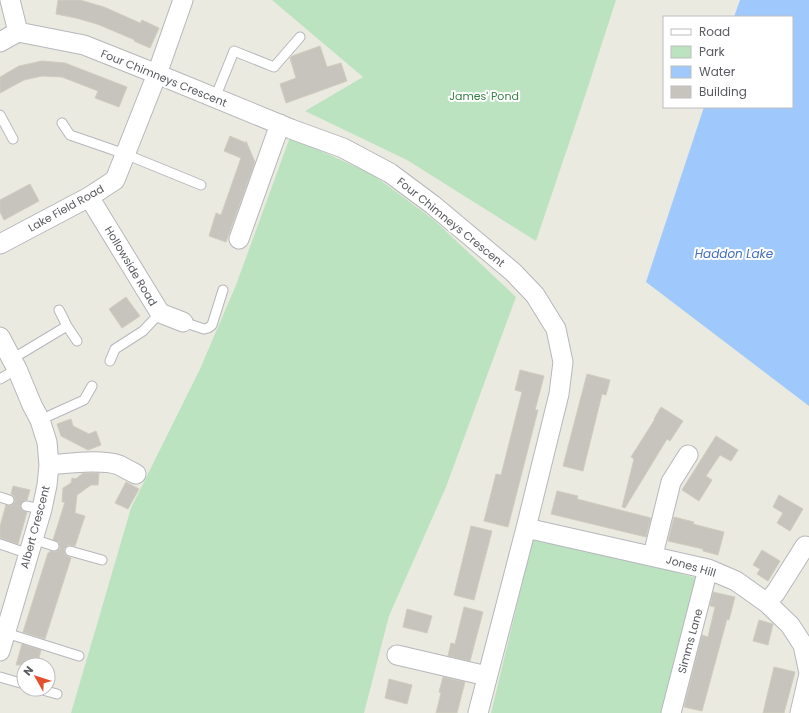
<svg xmlns="http://www.w3.org/2000/svg" width="809" height="713" viewBox="0 0 809 713" font-family="Poppins,sans-serif">
<rect width="100%" height="100%" fill="#ebeae0"/>
<path fill="#bce3c0" d="M272,0H616L585,96L536,241L407,160L305,111L363,77Z
M290,137L372,174L434,220L516,297L446,487L389,616L364,713H71L131,508L200,369L236,285Z
M534,534L700,579L666,713H491Z"/>
<path fill="#9fc9fc" d="M740,0H809V406L646,282L704,107H792V17H734Z"/>
<path fill="#c6c4bd" stroke="#d0ccbe" d="M58,0H80L104,7L140,23L142,20L159,28L150,48L134,41L135,40L97,24L76,18L56,14Z
M320,46L327,67L341,63L347,81L286,103L280,84L296,78L290,58L292,56Z
M42,61L65,63L127,87L119,107L95,98L98,91L62,77L42,76L24,80L0,93V77L19,66Z
M230,136L246,143V141L255,162L226,242L209,236L216,213L221,215L241,158L224,151Z
M30,184L39,201L4,220L0,212V200Z
M126,297L140,316L122,328L109,309Z
M520,370L544,376L535,410H538L508,527L484,521L496,474L501,475L522,392L515,390Z
M587,374L610,380L606,395L602,394L583,471L563,466Z
M661,407L683,421L670,441L667,439L625,508L622,507L634,459L631,457L655,419H654Z
M71,419L73,426L89,434L96,431L101,445L88,450L61,436L57,424Z
M716,436L738,450L731,461L720,455L706,476L712,480L699,501L682,490Z
M83,473H99L98,485H91L77,495L75,513L85,516L75,546L68,545L64,549L65,555L71,558L45,639L23,632L48,553H49L50,551L56,552L60,548L59,542L53,540L65,502H62L63,488L71,483L72,478L76,479Z
M126,482L139,489L128,509L115,503Z
M13,486L30,490L27,500L24,501L20,505L22,510L27,512L18,544L0,538V526L6,505L11,506L15,502L14,496L11,494Z
M557,491L578,496L577,499L651,518L646,537L551,514Z
M779,495L803,509L790,531L777,523L783,513L773,507Z
M674,517L694,522L693,524L724,532L718,555L703,551V549L668,541Z
M471,526L492,531L474,600L454,595Z
M762,550L780,561L768,581L757,574L760,569L753,565Z
M713,592L735,597L729,620L727,619L702,711L684,707L702,635L708,637L715,607L710,606Z
M464,607L483,612L470,661L448,656L451,643L455,644Z
M407,609L432,616L427,633L403,627Z
M759,620L773,624L768,645L753,641Z
M22,644L41,650L37,665H16Z
M774,667L795,672L784,713H763Z
M443,677L465,682L457,713H436L441,693L439,692Z
M389,679L412,685L407,704L385,698Z"/>
<g fill="none" stroke-linecap="round" stroke-linejoin="round">
<defs>
<path id="lane" d="M215,98L234,51L274,67L300,37
M0,115L13,139
M62,123L70,135L125,154L201,185
M59,310L67,326L77,341
M183,322L204,329L208,328L212,325L223,290
M12,359L67,326
M110,361L115,349L143,331L160,313
M0,379L17,369
M40,420L84,400L92,386
M0,497L9,500
M26,506L42,509
M33,539L54,546
M0,544L29,554
M70,551L102,560
M6,633L79,656
M0,677L24,684
M39,689L57,694"/>
<path id="street" d="M10,0L18,32
M0,42L18,32L84,45L157,74L291,129L343,148L390,173L433,205L513,272L535,295L556,329L563,362L559,394L526,528L478,713
M89,197L160,313L183,322
M239,239L280,124
M0,244L89,197L115,180L157,74L183,0
M0,337L17,369L32,405L40,420L47,442L49,465L47,485L42,509L0,651
M49,465C68,463 101,459 119,465C124,468 130,471 136,474
M526,528L708,569L736,581L767,603L790,625L803,645L809,673
M653,555L671,482L688,455
M767,603L776,592L805,546
M397,655L487,676
M671,713L708,569
M800,713L809,674"/>
</defs>
<use href="#lane" stroke="#b6b7bc" stroke-width="11"/>
<use href="#street" stroke="#b6b7bc" stroke-width="21"/>
<use href="#lane" stroke="#fff" stroke-width="9"/>
<use href="#street" stroke="#fff" stroke-width="19"/>
</g>
<g text-anchor="middle" stroke-width="4" stroke-linejoin="round" paint-order="stroke">
<g font-size="11" fill="#595b60" stroke="#fff">
<text transform="translate(164 78) rotate(22)" y="4">Four Chimneys Crescent</text>
<text transform="translate(66 208) rotate(-29)" y="4">Lake Field Road</text>
<text transform="translate(451 222) rotate(39)" y="4">Four Chimneys Crescent</text>
<text transform="translate(131 266) rotate(59)" y="4">Hollowside Road</text>
<text transform="translate(35 527) rotate(-75)" y="4">Albert Crescent</text>
<text transform="translate(691 566) rotate(16)" y="4">Jones Hill</text>
<text transform="translate(690 641) rotate(-75)" y="4">Simms Lane</text>
</g>
<g font-size="11" fill="#368242" stroke="#fff">
<text x="484" y="100">James' Pond</text>
</g>
<g font-size="12" font-style="italic" fill="#4371be" stroke="#fff">
<text x="734" y="258">Haddon Lake</text>
</g>
</g>
<rect x="663" y="16" width="130" height="92" fill="#ffffff" stroke="#bdbdbf"/>
<rect x="671" y="29" width="20" height="6" fill="#ffffff" stroke="#bdbdbf"/>
<text x="699" y="36" font-size="12" fill="#595b60">Road</text>
<rect x="671" y="46" width="20" height="12" fill="#bce3c0" stroke="#bdbdbf"/>
<text x="699" y="56" font-size="12" fill="#595b60">Park</text>
<rect x="671" y="66" width="20" height="12" fill="#9fc9fc" stroke="#bdbdbf"/>
<text x="699" y="76" font-size="12" fill="#595b60">Water</text>
<rect x="671" y="86" width="20" height="12" fill="#c6c4bd" stroke="#bdbdbf"/>
<text x="699" y="96" font-size="12" fill="#595b60">Building</text>
<g transform="translate(36 677) rotate(309)"><circle r="19" fill="#ffffff" stroke="#bdbdbf"/>
<path d="M0-3L7 15L0 10L-7 15Z" fill="#e3502e"/>
<text y="-6" font-size="11" font-weight="bold" text-anchor="middle" fill="#595b60">N</text>
</g>
</svg>
